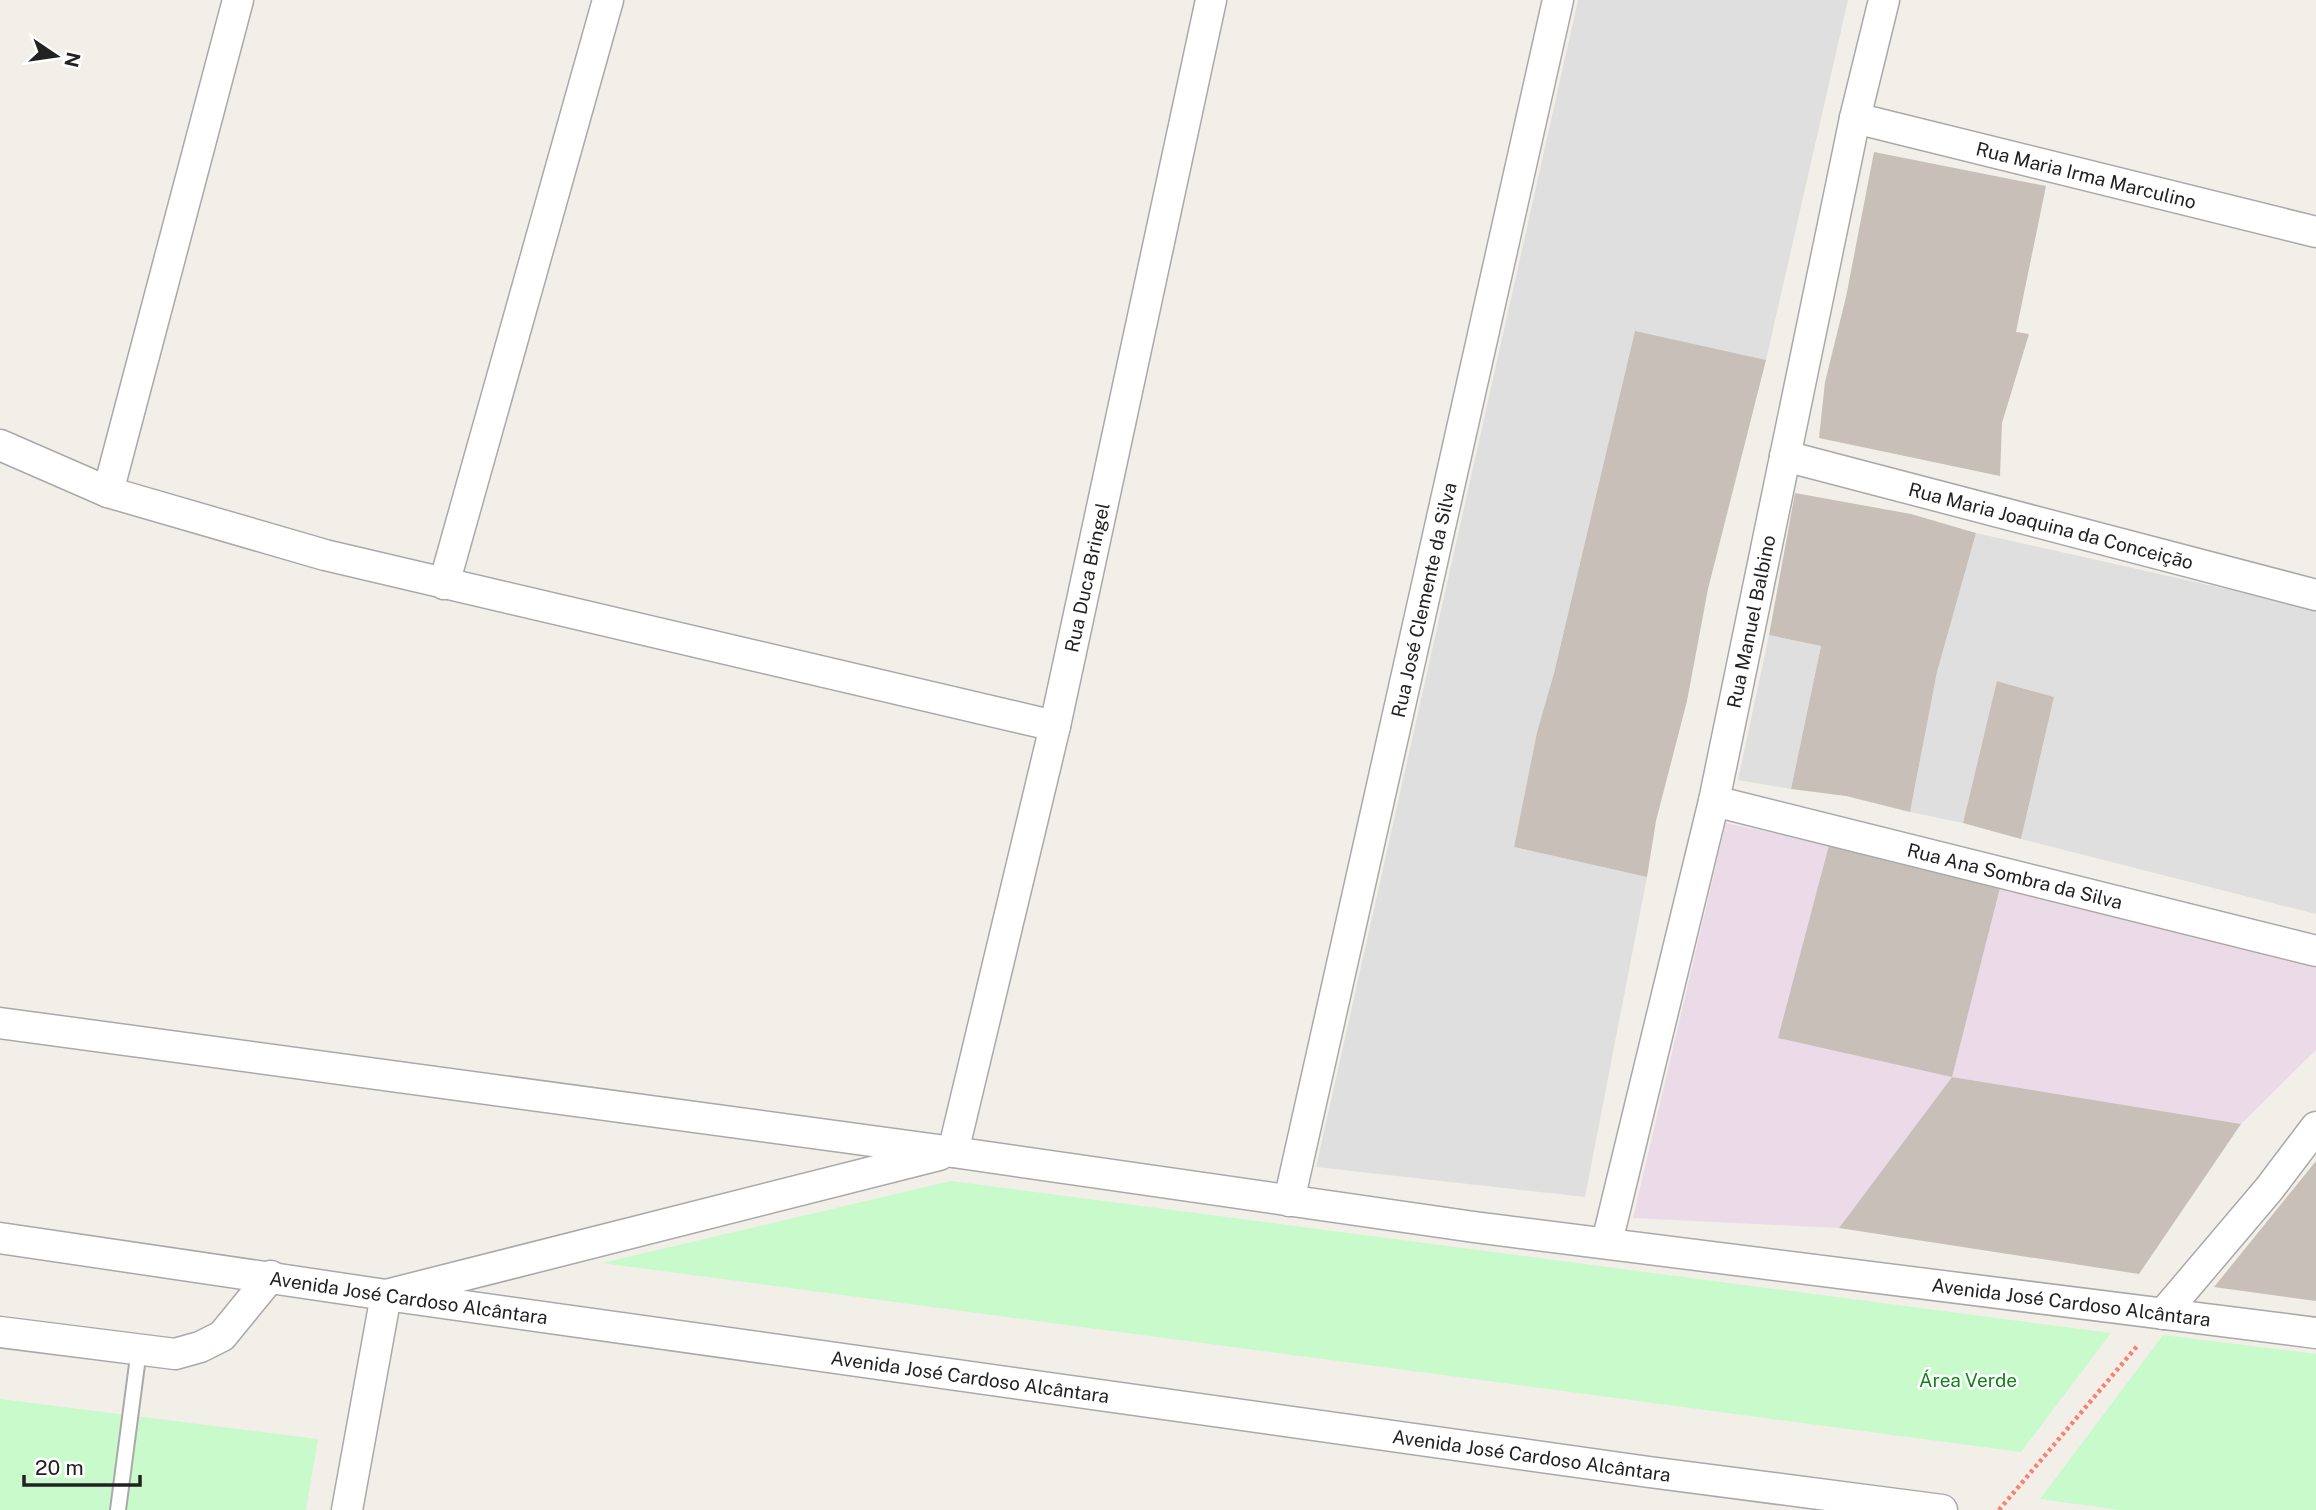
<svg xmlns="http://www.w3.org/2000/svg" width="2316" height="1510" viewBox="0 0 2316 1510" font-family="'Public Sans',sans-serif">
<rect width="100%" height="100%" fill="#f2efe9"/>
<path fill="#e0dfdf" d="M1578,0H1848L1766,360L1635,332L1554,673L1537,732L1514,847L1647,877L1585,1197L1316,1167Z
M1976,533L2316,609V914L2021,839L2054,697L1998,681L1963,823L1910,812L1937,672Z
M1769,635L1821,646L1791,789L1738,780Z"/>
<path fill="#ebdbe8" d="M1726,823L1829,845L1779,1037L1952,1076L2000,888L2316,968V1050L2241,1124L1952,1077L1839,1228L1633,1218Z"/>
<path fill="#c8facc" d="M951,1181L2111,1333L2021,1452L602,1263Z
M2163,1335L2316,1354V1510H2119L2040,1499Z
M0,1399L318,1439L306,1510H0Z"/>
<path fill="#c7bfb8" d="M1874,152L2046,186L2016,332L2029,334L2002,423L2000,476L1819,438L1825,382L1846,297Z
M1635,331L1766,360L1708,589L1687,701L1656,821L1647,877L1514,847L1537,732L1554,673Z
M1795,493L1911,514L1976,533L1937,672L1910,812L1846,796L1791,789L1821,646L1769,635Z
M1997,681L2054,697L2021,839L1963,823Z
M1829,845L2000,888L1952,1077L1778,1038Z
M1952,1077L2241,1124L2139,1274L1839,1228Z
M2316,1161V1301L2214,1287Z"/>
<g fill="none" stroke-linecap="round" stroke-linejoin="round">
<defs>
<path id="lane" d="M118,1510L139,1349"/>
<g id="street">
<path id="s1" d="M1855,118L2316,232"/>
<path d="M0,445L108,492L325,555L1055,726"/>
<path id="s2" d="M1785,456L2316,595"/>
<path d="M108,492L238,0"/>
<path d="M444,584L608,0"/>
<path id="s3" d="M1714,801L2316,951"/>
<path id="s4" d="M0,1023L953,1152L1474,1227L2316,1333"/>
<path id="s5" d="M953,1152L1055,726L1211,0"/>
<path id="s6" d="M1289,1201L1558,0"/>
<path id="s7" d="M0,1238L386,1295L1649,1472L1942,1510"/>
<path id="s8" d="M1607,1242L1714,801L1855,118L1884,0"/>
<path d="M2163,1314L2269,1189L2316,1127"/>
<path d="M0,1332L175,1354L200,1347L222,1336L271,1276"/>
<path d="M347,1510L386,1295L939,1155"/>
</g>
</defs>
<use href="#lane" stroke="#a9a9a9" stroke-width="18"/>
<use href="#street" stroke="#a9a9a9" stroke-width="33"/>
<path stroke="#fa8072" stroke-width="4.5" stroke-dasharray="3.5 3.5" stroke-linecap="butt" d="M1999,1510L2138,1345"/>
<use href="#lane" stroke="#fff" stroke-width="14"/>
<use href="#street" stroke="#fff" stroke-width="30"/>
</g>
<g text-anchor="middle" stroke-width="5" stroke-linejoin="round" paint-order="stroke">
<g font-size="19" fill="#222" stroke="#fff">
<text dy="7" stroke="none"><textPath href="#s1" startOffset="238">Rua Maria Irma Marculino</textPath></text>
<text dy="7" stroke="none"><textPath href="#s2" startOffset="275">Rua Maria Joaquina da Conceição</textPath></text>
<text dy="7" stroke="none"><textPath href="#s5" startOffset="590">Rua Duca Bringel</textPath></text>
<text dy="7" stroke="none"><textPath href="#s6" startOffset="616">Rua José Clemente da Silva</textPath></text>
<text dy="7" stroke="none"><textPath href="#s8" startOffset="637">Rua Manuel Balbino</textPath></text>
<text dy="7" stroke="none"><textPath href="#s3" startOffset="310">Rua Ana Sombra da Silva</textPath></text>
<text dy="7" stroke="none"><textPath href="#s7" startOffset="413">Avenida José Cardoso Alcântara</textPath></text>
<text dy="7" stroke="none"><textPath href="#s4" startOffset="2090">Avenida José Cardoso Alcântara</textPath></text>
<text dy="7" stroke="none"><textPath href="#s7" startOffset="980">Avenida José Cardoso Alcântara</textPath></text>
<text dy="7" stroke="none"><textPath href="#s7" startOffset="1547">Avenida José Cardoso Alcântara</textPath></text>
</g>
<g font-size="19" fill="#0c8416" stroke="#fff">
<text x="1968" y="1387">Área Verde</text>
</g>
</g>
<g transform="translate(56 56) rotate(103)" stroke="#ffffff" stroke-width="5" paint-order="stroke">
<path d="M0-5L12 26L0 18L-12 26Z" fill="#222222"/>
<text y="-10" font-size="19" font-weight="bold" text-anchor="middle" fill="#222222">N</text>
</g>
<path d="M24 1475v10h116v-10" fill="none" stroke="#222222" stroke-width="3.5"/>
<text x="35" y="1475" font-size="21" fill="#222222" stroke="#ffffff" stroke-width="5" paint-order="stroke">20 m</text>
</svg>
